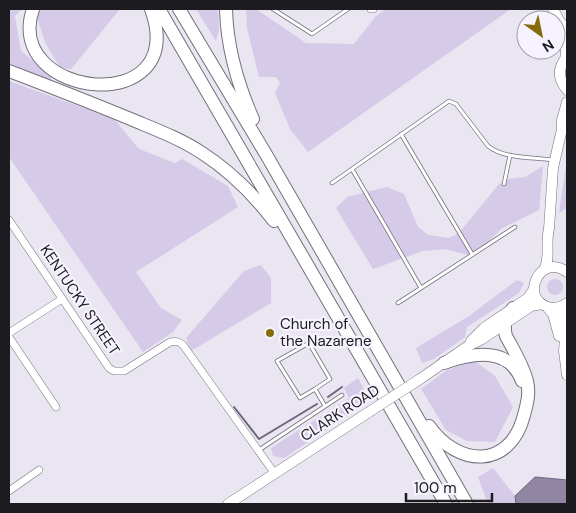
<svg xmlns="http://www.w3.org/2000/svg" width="576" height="513" viewBox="0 0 576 513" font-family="'DM Sans',sans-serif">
<rect width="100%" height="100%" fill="#e9e5f1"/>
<path fill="#d5cae8" d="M9,9H22L15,16L21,51L52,76L50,82L9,63Z
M40,9H120L71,69L60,68L45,42L36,14Z
M196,9H218L219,30L216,41Z
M246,9H256L306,43L354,44L376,16L386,9H511L308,152L290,129L275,93L280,83L276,77H259L247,28Z
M9,81L114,119L139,149L175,163L182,159L228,186L238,207L136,272L161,308L182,320L173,332L143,352L9,157Z
M567,159V208L559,213Z
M543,166L539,210L501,229L481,250L468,255L445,249L423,251L373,269L336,208L347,197L370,191L387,187L404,194L418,227L428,235L449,238L459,233L499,184L509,179L525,177Z
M261,265L271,278V303L191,351L186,338L244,271Z
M547 287a8 8 0 1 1 16 0a8 8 0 1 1-16 0Z
M517,280L524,283L519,293L467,327L465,337L434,359L422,363L416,348L469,316Z
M475,361L495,376L513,407L495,442L467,441L446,430L421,389L447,370Z
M358,378L367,395L356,410L284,458L273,456L271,448L349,398L344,388Z
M493,468L515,496L516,504H488L478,477Z"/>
<path fill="#9185a4" stroke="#6e657c" d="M535,477L567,480V504H516L515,496Z"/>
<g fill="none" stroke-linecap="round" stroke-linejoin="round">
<path stroke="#6e657c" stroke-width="2" d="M328,397L342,387
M234,407L259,439L317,404"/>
<defs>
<path id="lane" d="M273,9L312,34L348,9
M401,134L472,254
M352,169L421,288
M332,183L449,101L456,104L488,146C504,159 532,157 552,160
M504,184L510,155
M398,303L515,227
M315,389L300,398L277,361L309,343L330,379L315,389L325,406
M259,450L342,395"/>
<path id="street" d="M371,9H373
M9,220L109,368L114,371H124L170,342C176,341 178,341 183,345L275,474
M9,333L62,299
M9,337L56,407
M9,491L39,470"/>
<path id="secondary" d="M553,9L560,22L565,27
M560,22C559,36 569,44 565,59
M567,57C557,68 558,79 567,90
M544,270C551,257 545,243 549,229L553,168L562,129V120L567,102
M567,272C540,252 519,298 548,307C555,309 562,307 567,303
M567,304L563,312L565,336L564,351L567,375
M547,307L553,314L559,336
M471,341L484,328L528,298L534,289
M420,379L468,346L482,339L531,306L542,304
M228,504L369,412"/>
<path id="highway" d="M33,9C2,99 191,120 151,9
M159,9L446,504
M179,9L267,156L467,504
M226,9C227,48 237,83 253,119
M9,71C51,87 92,103 133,120C157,130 181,139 202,153C230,171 254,195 274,221
M444,363C472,353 509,346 522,381
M429,426C458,467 510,470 524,415C527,404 530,393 527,381C523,365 514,351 506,336C503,325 506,318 513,308"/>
</defs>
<use href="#lane" stroke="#74707b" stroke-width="4.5"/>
<use href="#street" stroke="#74707b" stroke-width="8"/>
<use href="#secondary" stroke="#74707b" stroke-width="11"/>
<use href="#highway" stroke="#74707b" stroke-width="14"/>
<use href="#lane" stroke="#fff" stroke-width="3"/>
<use href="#street" stroke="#fff" stroke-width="7"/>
<use href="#secondary" stroke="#fff" stroke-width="10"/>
<use href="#highway" stroke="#fff" stroke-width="12"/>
<defs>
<path id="secondary-bridge" d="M369,412L420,379"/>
</defs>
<use href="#secondary-bridge" stroke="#74707b" stroke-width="11" stroke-linecap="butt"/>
<use href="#secondary-bridge" stroke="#fff" stroke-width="10"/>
</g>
<circle fill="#856c08" stroke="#f6f2fe" stroke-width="2" cx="270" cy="333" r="5"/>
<g text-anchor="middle" stroke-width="4.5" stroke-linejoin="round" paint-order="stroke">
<g font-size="15" fill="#1c1b1f" stroke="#f6f2fe">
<text transform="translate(80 300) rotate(56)" y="5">KENTUCKY STREET</text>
<text transform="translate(340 413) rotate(-33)" y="5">CLARK ROAD</text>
</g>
<g font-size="15" fill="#1c1b1f" stroke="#f6f2fe" text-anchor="start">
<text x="280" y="329">Church of<tspan x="280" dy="17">the Nazarene</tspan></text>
</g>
</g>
<rect width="576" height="513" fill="none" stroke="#1c1b1f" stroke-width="20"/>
<g transform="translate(541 35) rotate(147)"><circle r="24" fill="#f6f2fe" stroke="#9f9ca5"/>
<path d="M0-4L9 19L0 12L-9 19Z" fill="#856c08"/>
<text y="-8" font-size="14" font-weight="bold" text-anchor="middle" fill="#1c1b1f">N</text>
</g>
<path d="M406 493v8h86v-8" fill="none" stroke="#1c1b1f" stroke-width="2.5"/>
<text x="414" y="493" font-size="15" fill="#1c1b1f" stroke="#f6f2fe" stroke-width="4" paint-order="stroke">100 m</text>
</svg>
